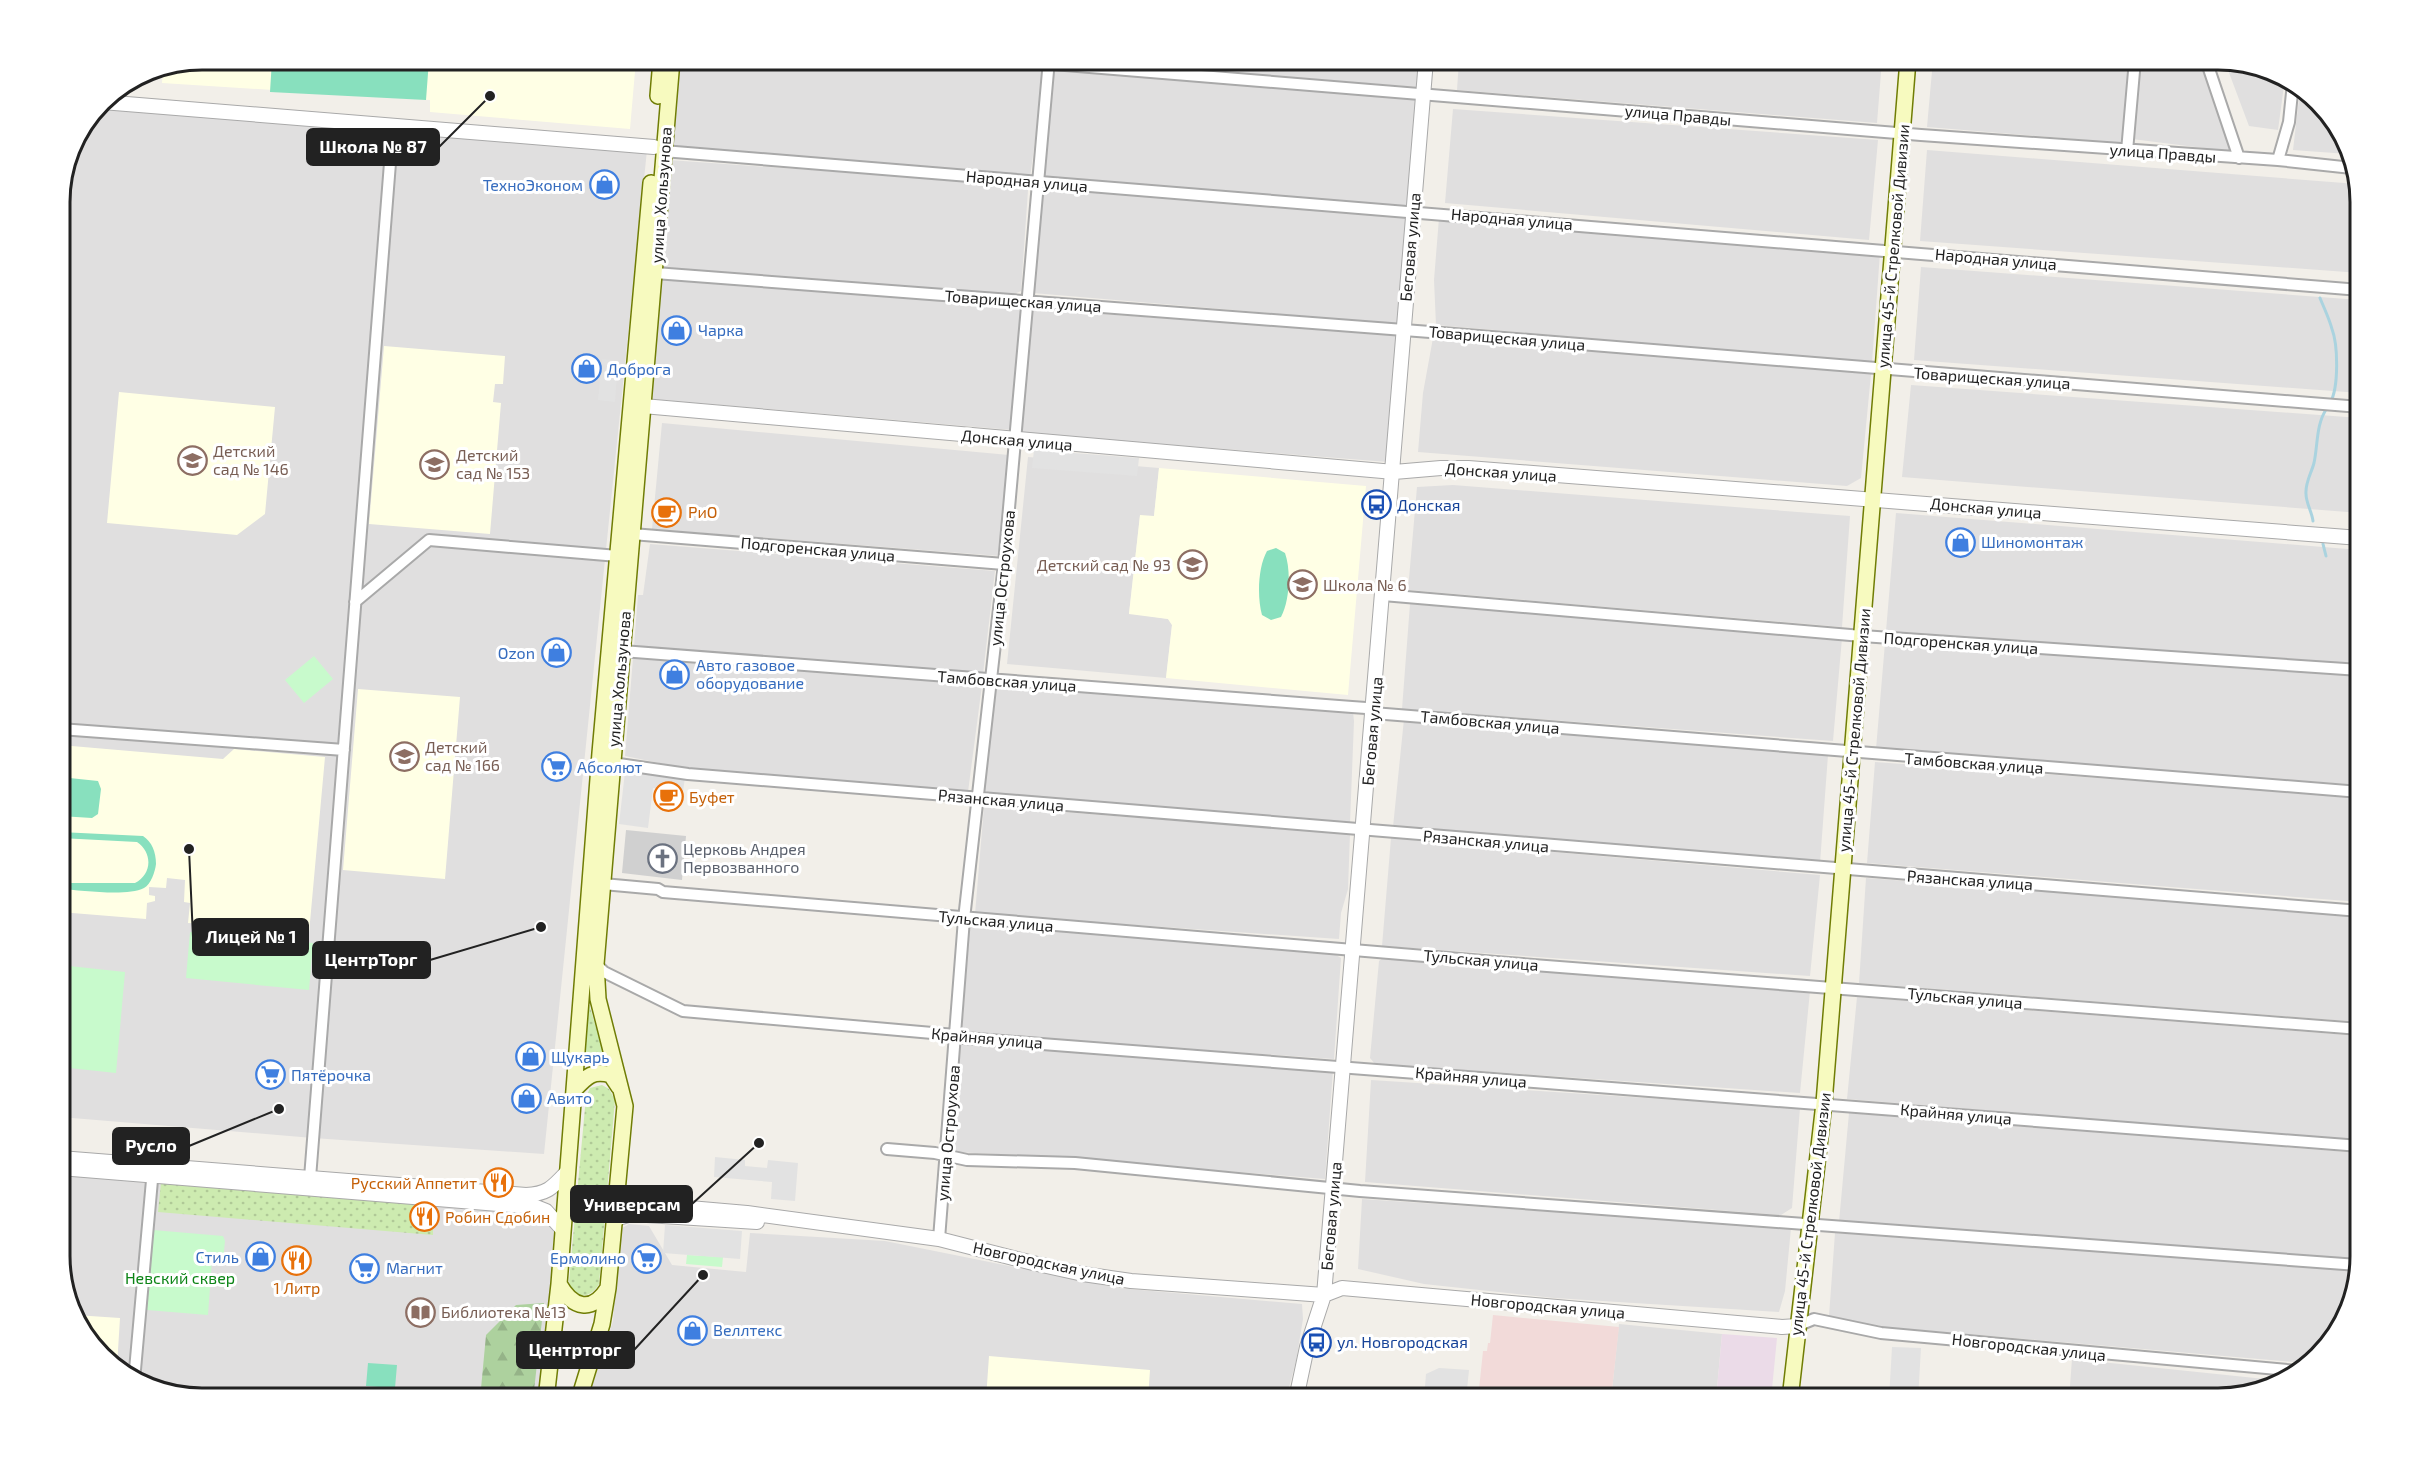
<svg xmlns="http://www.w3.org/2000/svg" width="2420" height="1459" viewBox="0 0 2420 1459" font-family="'Exo 2',sans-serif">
<defs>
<pattern id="grass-dots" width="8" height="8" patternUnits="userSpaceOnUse" patternTransform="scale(1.5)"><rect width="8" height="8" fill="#cdebb0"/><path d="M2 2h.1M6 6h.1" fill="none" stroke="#b0c997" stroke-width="1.8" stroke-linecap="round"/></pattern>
<pattern id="forest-firs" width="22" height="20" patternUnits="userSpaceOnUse" patternTransform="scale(1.5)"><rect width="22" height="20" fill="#add19e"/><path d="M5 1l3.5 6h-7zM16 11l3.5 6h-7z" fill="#95b388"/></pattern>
</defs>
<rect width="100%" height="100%" fill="#f2efe9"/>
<path fill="#e0dfdf" d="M678,60H949L1041,67L1042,87L1030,178L671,148Z
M1071,60H1418L1416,87Z
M1459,60H1882L1877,123L1457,90Z
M1933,60H2129L2122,143L1927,127Z
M2138,60H2199L2235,152L2132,139Z
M2225,62L2285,78L2278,130L2249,126Z
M1053,67L1416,98L1407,206L1044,176Z
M2300,90L2341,131L2348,154L2293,150Z
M98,106L647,150L544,1154L313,1138L60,1117V193L75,140Z
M1453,109L1878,140L1869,240L1445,203Z
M1927,150L2357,184L2360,193V273L1920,241Z
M669,160L1023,185L1028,190L1021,291L1014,294L660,267Z
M1043,187L1406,215L1397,324L1033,293Z
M1439,218L1880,253L1872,363L1436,325L1434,280Z
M1921,267L2360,300V393L1914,360Z
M660,279L1012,304L1021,312L1012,430L651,399Z
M1032,309L1398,335L1388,462L1022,433Z
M1433,338L1871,374L1861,478L1847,486L1418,452L1423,393Z
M1911,385L2360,418V513L1902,477Z
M662,423L1009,455L1000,556L652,529Z
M1028,457L1159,468L1154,516H1140L1129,613L1168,619L1172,625L1166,678L1007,664Z
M1453,485L1850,516L1842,627L1408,590L1417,487Z
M1896,513L2360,550V664L1886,631Z
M650,544L995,571L983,674L634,646L638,595H643Z
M1410,604L1842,638L1833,741L1402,709Z
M1885,643L2360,675V785L1876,749Z
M633,658L982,685L968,792L689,769L625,756Z
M997,685L1353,712L1354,721L1350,823L984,793Z
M1404,719L1828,755L1820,863L1393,827Z
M1875,762L2360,797V902L1867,863Z
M984,806L1350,834L1348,889L1341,913L1339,939L975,914Z
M1391,838L1820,875L1810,976L1382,946Z
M1866,878L2360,915V1022L1859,983Z
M970,923L1333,953L1341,958L1334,1059L962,1033Z
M1384,957L1810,991L1800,1093L1375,1064L1370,1058L1379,961Z
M1857,997L2360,1036V1141L1847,1099Z
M961,1043L1333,1070L1325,1179L1040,1156L953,1152Z
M1371,1080L1800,1108L1792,1208L1781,1215L1365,1182Z
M1849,1113L2360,1153L2359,1259L1839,1222Z
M60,1168L536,1207L563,1230L546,1399H202L131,1380L79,1328L60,1266Z
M1362,1199L1791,1228L1785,1291L1779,1312L1554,1298L1424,1284L1358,1269Z
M629,1224L649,1226L672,1265L746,1272L750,1233L885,1241L1118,1288L1302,1304L1303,1319L1296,1361L1286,1399H588L613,1321L619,1230Z
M1835,1233L2356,1270L2341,1328L2306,1363L1885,1327L1829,1316Z
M1619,1324L1722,1334L1716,1399H1611Z
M2072,1359L2284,1381L2218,1399H2069Z"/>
<path fill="#f2dad9" d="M1493,1315L1619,1327L1611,1399H1478L1483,1351H1487L1488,1343H1490Z"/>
<path fill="#ebdbe8" d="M1722,1334L1777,1338L1771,1399H1716Z"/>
<path fill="#ffffe5" d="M202,60H636L630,129L430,112V100L162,83L163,68Z
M384,346L505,356L503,384H495L493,402L501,403L490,534L369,524Z
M119,392L275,407L265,514L237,535L107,523Z
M1159,468L1366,486L1348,695L1166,678L1172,625L1168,619L1129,614L1140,515L1154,516Z
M358,689L460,697L445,879L343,870Z
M60,745L223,759L234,749L325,757L309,933L188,923L190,903L184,902L185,880L167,878L166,888L149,887V895L155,896V901L147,903L146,919L60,912Z
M75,1315L120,1318L117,1366L79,1328Z
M989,1356L1150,1370L1148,1399H986Z"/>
<path fill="#d0d0d0" d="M626,830L686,836L682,880L622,873Z"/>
<path fill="url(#grass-dots)" d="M589,1004L608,1068L591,1063L582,1067Z
M602,1085L609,1089L615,1100L599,1284C590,1300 571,1300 569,1281L586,1097L590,1088Z
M161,1183L417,1204L415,1224L433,1226V1235L158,1212Z"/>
<path fill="url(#forest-firs)" d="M544,1303L533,1399H480L486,1335L516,1305Z"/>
<path fill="#c8facc" d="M314,656L333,679L304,703L285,680Z
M190,932L313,943L309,990L186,978Z
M60,965L125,972L116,1073L60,1067Z
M153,1230L223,1236L225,1241L223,1261L212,1260L208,1315L147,1310Z
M687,1255L723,1257L722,1267L686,1264Z"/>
<path fill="#88e0be" d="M272,60H429L426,100L270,92Z
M1276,548L1285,553C1291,570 1290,600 1281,617L1271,620L1262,615C1257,597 1258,567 1267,551Z
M60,777L98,781L101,789L98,814L92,818L60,816Z
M60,832L143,836C152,842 156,852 156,864C155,872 151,884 144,888C126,897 81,890 60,889V883H135C152,874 153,853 137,842L60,838Z
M368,1363L397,1365L395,1388L415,1390V1399H390L391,1388L366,1386Z"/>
<path fill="#e2e2e2" d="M602,359L618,361L615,402L598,400Z
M1034,450L1139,458L1137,476L1032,468Z
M625,772L685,778L683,791L653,788L648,828L619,824Z
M715,1157L745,1160V1166L767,1168L768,1160L798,1163L795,1201L771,1199L772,1182L714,1177Z
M665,1225L742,1231L740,1259L663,1253Z
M1892,1347L1921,1348L1918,1399H1889Z
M1439,1368L1469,1370L1466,1399H1424L1426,1374Z"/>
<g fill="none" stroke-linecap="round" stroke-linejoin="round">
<path stroke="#aad3df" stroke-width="3" d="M2320,298C2324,308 2329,318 2332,329C2338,345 2339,388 2330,403
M2313,521C2312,512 2306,503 2306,494C2305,483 2311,474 2314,463C2318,444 2316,424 2327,408
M2323,544L2326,556"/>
<defs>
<path id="minor" d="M1005,60L1921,135L2278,160L2352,168
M2206,60L2239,158
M663,151L2360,290
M2127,151L2135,60
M2278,160L2289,122L2293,83
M655,273L1430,332L2360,407
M632,534L1004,564
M1383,595L1862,636L2360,670
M355,602L429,540L618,556
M622,651L1352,707L1366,708L1373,713L2360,792
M60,729L344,750
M612,763L688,774L2360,911
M603,884L658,889L663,892L1496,962L2360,1029
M596,964L604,972L683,1011L955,1035L964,1038L2360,1146
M887,1149L935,1153L967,1160L1075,1163L1360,1191L2358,1265
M310,1178L393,125
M939,1239L964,919L1004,564L1049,60
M1797,1326L1814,1319L1881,1333L2298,1371
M134,1381L153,1169"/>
<path id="tertiary" d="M102,102L654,147
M643,406L1394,472L1441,468H1468L2360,538
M60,1158L526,1195C548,1194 553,1187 568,1171
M60,1168L536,1207L546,1211L563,1230
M617,1196L632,1203L747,1213L939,1239L1033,1263L1083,1274L1131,1281L1324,1295L1342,1288L1782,1327L1797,1326
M615,1219L631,1214L757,1222
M1296,1399L1307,1347L1324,1295L1426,60"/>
<path id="secondary" d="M658,96L661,60
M575,1089C587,1076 593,1070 611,1075L619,1087
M559,1284C573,1309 592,1313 608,1288
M546,1399L559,1284L600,753L651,183
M579,1399L602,1324L608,1288L625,1106L598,999L596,964L672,60
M1790,1399L1824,1103L1908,60"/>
</defs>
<use href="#minor" stroke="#a9a9a9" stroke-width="14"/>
<use href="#tertiary" stroke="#a9a9a9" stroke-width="16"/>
<use href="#secondary" stroke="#707d05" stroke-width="18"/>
<use href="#minor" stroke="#fff" stroke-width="10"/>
<use href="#tertiary" stroke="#fff" stroke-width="14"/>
<use href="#secondary" stroke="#f7fabf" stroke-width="15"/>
</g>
<defs>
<symbol id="shop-ring" viewBox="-11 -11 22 22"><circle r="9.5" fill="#fff" stroke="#3f7fe0" stroke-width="1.5"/><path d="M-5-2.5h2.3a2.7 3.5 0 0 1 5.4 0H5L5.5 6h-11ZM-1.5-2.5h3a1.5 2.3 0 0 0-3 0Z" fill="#3f7fe0"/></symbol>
<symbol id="school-ring" viewBox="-11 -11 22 22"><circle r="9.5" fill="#fff" stroke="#8d6e63" stroke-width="1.5"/><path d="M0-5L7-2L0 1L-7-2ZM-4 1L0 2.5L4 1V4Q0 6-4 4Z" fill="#8d6e63"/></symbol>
<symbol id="bus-ring" viewBox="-11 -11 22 22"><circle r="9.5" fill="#fff" stroke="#1a4fb4" stroke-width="1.5"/><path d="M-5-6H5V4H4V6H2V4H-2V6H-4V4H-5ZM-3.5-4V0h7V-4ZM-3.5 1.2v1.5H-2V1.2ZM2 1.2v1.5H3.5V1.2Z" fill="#1a4fb4"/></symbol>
<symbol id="cafe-ring" viewBox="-11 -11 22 22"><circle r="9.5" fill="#fff" stroke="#e8710a" stroke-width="1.5"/><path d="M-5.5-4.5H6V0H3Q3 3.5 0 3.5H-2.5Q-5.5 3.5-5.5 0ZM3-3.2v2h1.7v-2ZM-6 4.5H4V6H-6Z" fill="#e8710a"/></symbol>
<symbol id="supermarket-ring" viewBox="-11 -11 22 22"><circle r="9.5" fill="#fff" stroke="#3f7fe0" stroke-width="1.5"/><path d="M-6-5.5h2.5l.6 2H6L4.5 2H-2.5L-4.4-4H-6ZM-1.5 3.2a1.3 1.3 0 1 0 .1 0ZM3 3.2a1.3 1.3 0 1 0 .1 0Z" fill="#3f7fe0"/></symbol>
<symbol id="church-ring" viewBox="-11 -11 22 22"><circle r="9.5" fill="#fff" stroke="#6b7280" stroke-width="1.5"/><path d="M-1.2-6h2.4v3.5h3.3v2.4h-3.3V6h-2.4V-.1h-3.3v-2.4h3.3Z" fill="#6b7280"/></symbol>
<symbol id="restaurant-ring" viewBox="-11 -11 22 22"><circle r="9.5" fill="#fff" stroke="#e8710a" stroke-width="1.5"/><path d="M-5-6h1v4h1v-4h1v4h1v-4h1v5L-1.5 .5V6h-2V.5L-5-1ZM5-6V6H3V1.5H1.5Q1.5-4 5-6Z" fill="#e8710a"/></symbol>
<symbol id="library-ring" viewBox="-11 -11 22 22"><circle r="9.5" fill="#fff" stroke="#8d6e63" stroke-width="1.5"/><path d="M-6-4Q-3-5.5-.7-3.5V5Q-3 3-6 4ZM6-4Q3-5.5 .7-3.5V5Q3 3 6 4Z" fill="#8d6e63"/></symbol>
</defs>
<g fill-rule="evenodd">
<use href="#shop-ring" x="588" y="168" width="33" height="33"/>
<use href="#shop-ring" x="660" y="314" width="33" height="33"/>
<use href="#shop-ring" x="570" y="352" width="33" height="33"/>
<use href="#school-ring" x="176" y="444" width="33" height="33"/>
<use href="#school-ring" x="418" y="448" width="33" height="33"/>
<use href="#bus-ring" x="1360" y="488" width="33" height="33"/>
<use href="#cafe-ring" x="650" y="496" width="33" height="33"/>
<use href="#shop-ring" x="1944" y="526" width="33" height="33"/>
<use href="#school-ring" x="1176" y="548" width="33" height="33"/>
<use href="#school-ring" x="1286" y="568" width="33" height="33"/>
<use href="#shop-ring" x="540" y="636" width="33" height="33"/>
<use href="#shop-ring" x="658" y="658" width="33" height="33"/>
<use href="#school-ring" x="388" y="740" width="33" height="33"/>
<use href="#supermarket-ring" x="540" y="750" width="33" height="33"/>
<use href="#cafe-ring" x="652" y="780" width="33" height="33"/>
<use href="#church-ring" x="646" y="842" width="33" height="33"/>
<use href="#shop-ring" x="514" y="1040" width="33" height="33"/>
<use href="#supermarket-ring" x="254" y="1058" width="33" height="33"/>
<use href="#shop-ring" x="510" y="1082" width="33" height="33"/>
<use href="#restaurant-ring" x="482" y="1166" width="33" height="33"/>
<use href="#restaurant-ring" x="408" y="1200" width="33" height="33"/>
<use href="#shop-ring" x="244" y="1240" width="33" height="33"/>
<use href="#supermarket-ring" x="630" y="1242" width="33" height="33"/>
<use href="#restaurant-ring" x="280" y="1244" width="33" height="33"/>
<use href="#supermarket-ring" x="348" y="1252" width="33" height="33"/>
<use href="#library-ring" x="404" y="1296" width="33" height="33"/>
<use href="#shop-ring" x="676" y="1314" width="33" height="33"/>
<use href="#bus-ring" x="1300" y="1326" width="33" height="33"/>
</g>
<g text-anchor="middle" stroke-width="6" stroke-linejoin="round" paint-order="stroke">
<g font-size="16" fill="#222" stroke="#fff">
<text transform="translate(1678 115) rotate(5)" y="6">улица Правды</text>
<text transform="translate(2163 153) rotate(4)" y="6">улица Правды</text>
<text transform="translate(1027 181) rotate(5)" y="6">Народная улица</text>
<text transform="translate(661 195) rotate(-86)" y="6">улица Хользунова</text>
<text transform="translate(1512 219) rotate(5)" y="6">Народная улица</text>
<text transform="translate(1893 246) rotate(-85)" y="6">улица 45-й Стрелковой Дивизии</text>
<text transform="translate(1410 247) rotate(-85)" y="6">Беговая улица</text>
<text transform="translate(1996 259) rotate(5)" y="6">Народная улица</text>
<text transform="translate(1023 301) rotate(4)" y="6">Товарищеская улица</text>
<text transform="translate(1507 338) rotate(5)" y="6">Товарищеская улица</text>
<text transform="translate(1992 378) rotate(4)" y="6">Товарищеская улица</text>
<text transform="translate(1017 440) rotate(5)" y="6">Донская улица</text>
<text transform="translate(1501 472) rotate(4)" y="6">Донская улица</text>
<text transform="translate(1986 508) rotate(5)" y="6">Донская улица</text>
<text transform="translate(818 549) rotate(5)" y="6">Подгоренская улица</text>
<text transform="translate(1002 578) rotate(-84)" y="6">улица Остроухова</text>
<text transform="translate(1961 643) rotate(4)" y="6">Подгоренская улица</text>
<text transform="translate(619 679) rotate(-85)" y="6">улица Хользунова</text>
<text transform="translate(1007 681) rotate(4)" y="6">Тамбовская улица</text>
<text transform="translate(1490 722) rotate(5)" y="6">Тамбовская улица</text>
<text transform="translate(1854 730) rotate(-85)" y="6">улица 45-й Стрелковой Дивизии</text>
<text transform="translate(1372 731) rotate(-85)" y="6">Беговая улица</text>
<text transform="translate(1974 763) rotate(4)" y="6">Тамбовская улица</text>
<text transform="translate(1001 800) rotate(5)" y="6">Рязанская улица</text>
<text transform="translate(1486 841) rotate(5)" y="6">Рязанская улица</text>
<text transform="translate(1970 880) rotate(4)" y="6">Рязанская улица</text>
<text transform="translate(996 921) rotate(5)" y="6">Тульская улица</text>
<text transform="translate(1481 960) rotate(5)" y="6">Тульская улица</text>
<text transform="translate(1965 998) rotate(5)" y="6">Тульская улица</text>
<text transform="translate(987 1038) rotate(5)" y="6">Крайняя улица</text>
<text transform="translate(1471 1077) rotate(5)" y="6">Крайняя улица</text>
<text transform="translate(1956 1114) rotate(5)" y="6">Крайняя улица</text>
<text transform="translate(948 1133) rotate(-85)" y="6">улица Остроухова</text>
<text transform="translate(1810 1214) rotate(-83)" y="6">улица 45-й Стрелковой Дивизии</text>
<text transform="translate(1331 1216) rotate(-85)" y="6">Беговая улица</text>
<text transform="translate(1049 1263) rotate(12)" y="6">Новгородская улица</text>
<text transform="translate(1548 1306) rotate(5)" y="6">Новгородская улица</text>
<text transform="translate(2029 1347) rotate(6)" y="6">Новгородская улица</text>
</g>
<g font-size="16" fill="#366cbe" stroke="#fff" text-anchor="start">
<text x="583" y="191" text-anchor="end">ТехноЭконом</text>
<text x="698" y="336">Чарка</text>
<text x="607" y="375">Доброга</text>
<text x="1981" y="548">Шиномонтаж</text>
<text x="535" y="659" text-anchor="end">Ozon</text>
<text x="696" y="671">Авто газовое<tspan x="696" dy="18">оборудование</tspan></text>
<text x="577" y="773">Абсолют</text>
<text x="551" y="1063">Щукарь</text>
<text x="291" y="1081">Пятёрочка</text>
<text x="547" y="1104">Авито</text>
<text x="239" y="1263" text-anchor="end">Стиль</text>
<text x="626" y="1264" text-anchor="end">Ермолино</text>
<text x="386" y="1274">Магнит</text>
<text x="713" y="1336">Веллтекс</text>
</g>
<g font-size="16" fill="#785e54" stroke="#fff" text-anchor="start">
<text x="213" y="457">Детский<tspan x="213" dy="18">сад № 146</tspan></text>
<text x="456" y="461">Детский<tspan x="456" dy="18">сад № 153</tspan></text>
<text x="1171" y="571" text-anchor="end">Детский сад № 93</text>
<text x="1323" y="591">Школа № 6</text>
<text x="425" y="753">Детский<tspan x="425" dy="18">сад № 166</tspan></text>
<text x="441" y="1318">Библиотека №13</text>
</g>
<g font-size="16" fill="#164399" stroke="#fff" text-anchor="start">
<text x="1397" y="511">Донская</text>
<text x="1337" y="1348">ул. Новгородская</text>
</g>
<g font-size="16" fill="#c56008" stroke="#fff" text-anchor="start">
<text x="688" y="518">РиО</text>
<text x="689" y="803">Буфет</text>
<text x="477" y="1189" text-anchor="end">Русский Аппетит</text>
<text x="445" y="1223">Робин Сдобин</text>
<text x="297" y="1294" text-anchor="middle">1 Литр</text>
</g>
<g font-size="16" fill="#5b616d" stroke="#fff" text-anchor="start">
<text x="683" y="855">Церковь Андрея<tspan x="683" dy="18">Первозванного</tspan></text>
</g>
<g font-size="16" fill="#0c8416" stroke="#fff">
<text x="180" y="1284">Невский сквер</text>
</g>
</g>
<path d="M0 0H2420V1459H0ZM202 70H2218A132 132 0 0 1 2350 202V1256A132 132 0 0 1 2218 1388H202A132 132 0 0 1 70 1256V202A132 132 0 0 1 202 70Z" fill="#fff" fill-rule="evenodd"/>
<path fill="none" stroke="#222" stroke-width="3" d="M202 70H2218A132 132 0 0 1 2350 202V1256A132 132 0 0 1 2218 1388H202A132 132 0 0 1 70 1256V202A132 132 0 0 1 202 70Z"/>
<path fill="none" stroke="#222" stroke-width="2" d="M490 96L439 147M189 849L193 937M541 927L430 960M279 1109L189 1146M759 1143L692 1204M703 1275L634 1350"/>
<g fill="#222" stroke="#fff" stroke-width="2">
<circle cx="490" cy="96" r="6"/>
<circle cx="189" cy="849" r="6"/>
<circle cx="541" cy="927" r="6"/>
<circle cx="279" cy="1109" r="6"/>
<circle cx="759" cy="1143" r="6"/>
<circle cx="703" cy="1275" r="6"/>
</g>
<g fill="#222" stroke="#222" stroke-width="2">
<rect x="307" y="129" width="132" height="36" rx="6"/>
<rect x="193" y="919" width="115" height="36" rx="6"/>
<rect x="313" y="942" width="117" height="36" rx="6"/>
<rect x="113" y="1128" width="76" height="36" rx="6"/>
<rect x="571" y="1186" width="121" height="36" rx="6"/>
<rect x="517" y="1332" width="117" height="36" rx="6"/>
</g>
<g font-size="18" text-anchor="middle" font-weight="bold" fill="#fff">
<text x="373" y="153">Школа № 87</text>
<text x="251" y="943">Лицей № 1</text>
<text x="371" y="966">ЦентрТорг</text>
<text x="151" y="1152">Русло</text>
<text x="632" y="1211">Универсам</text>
<text x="575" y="1356">Центрторг</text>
</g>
</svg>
